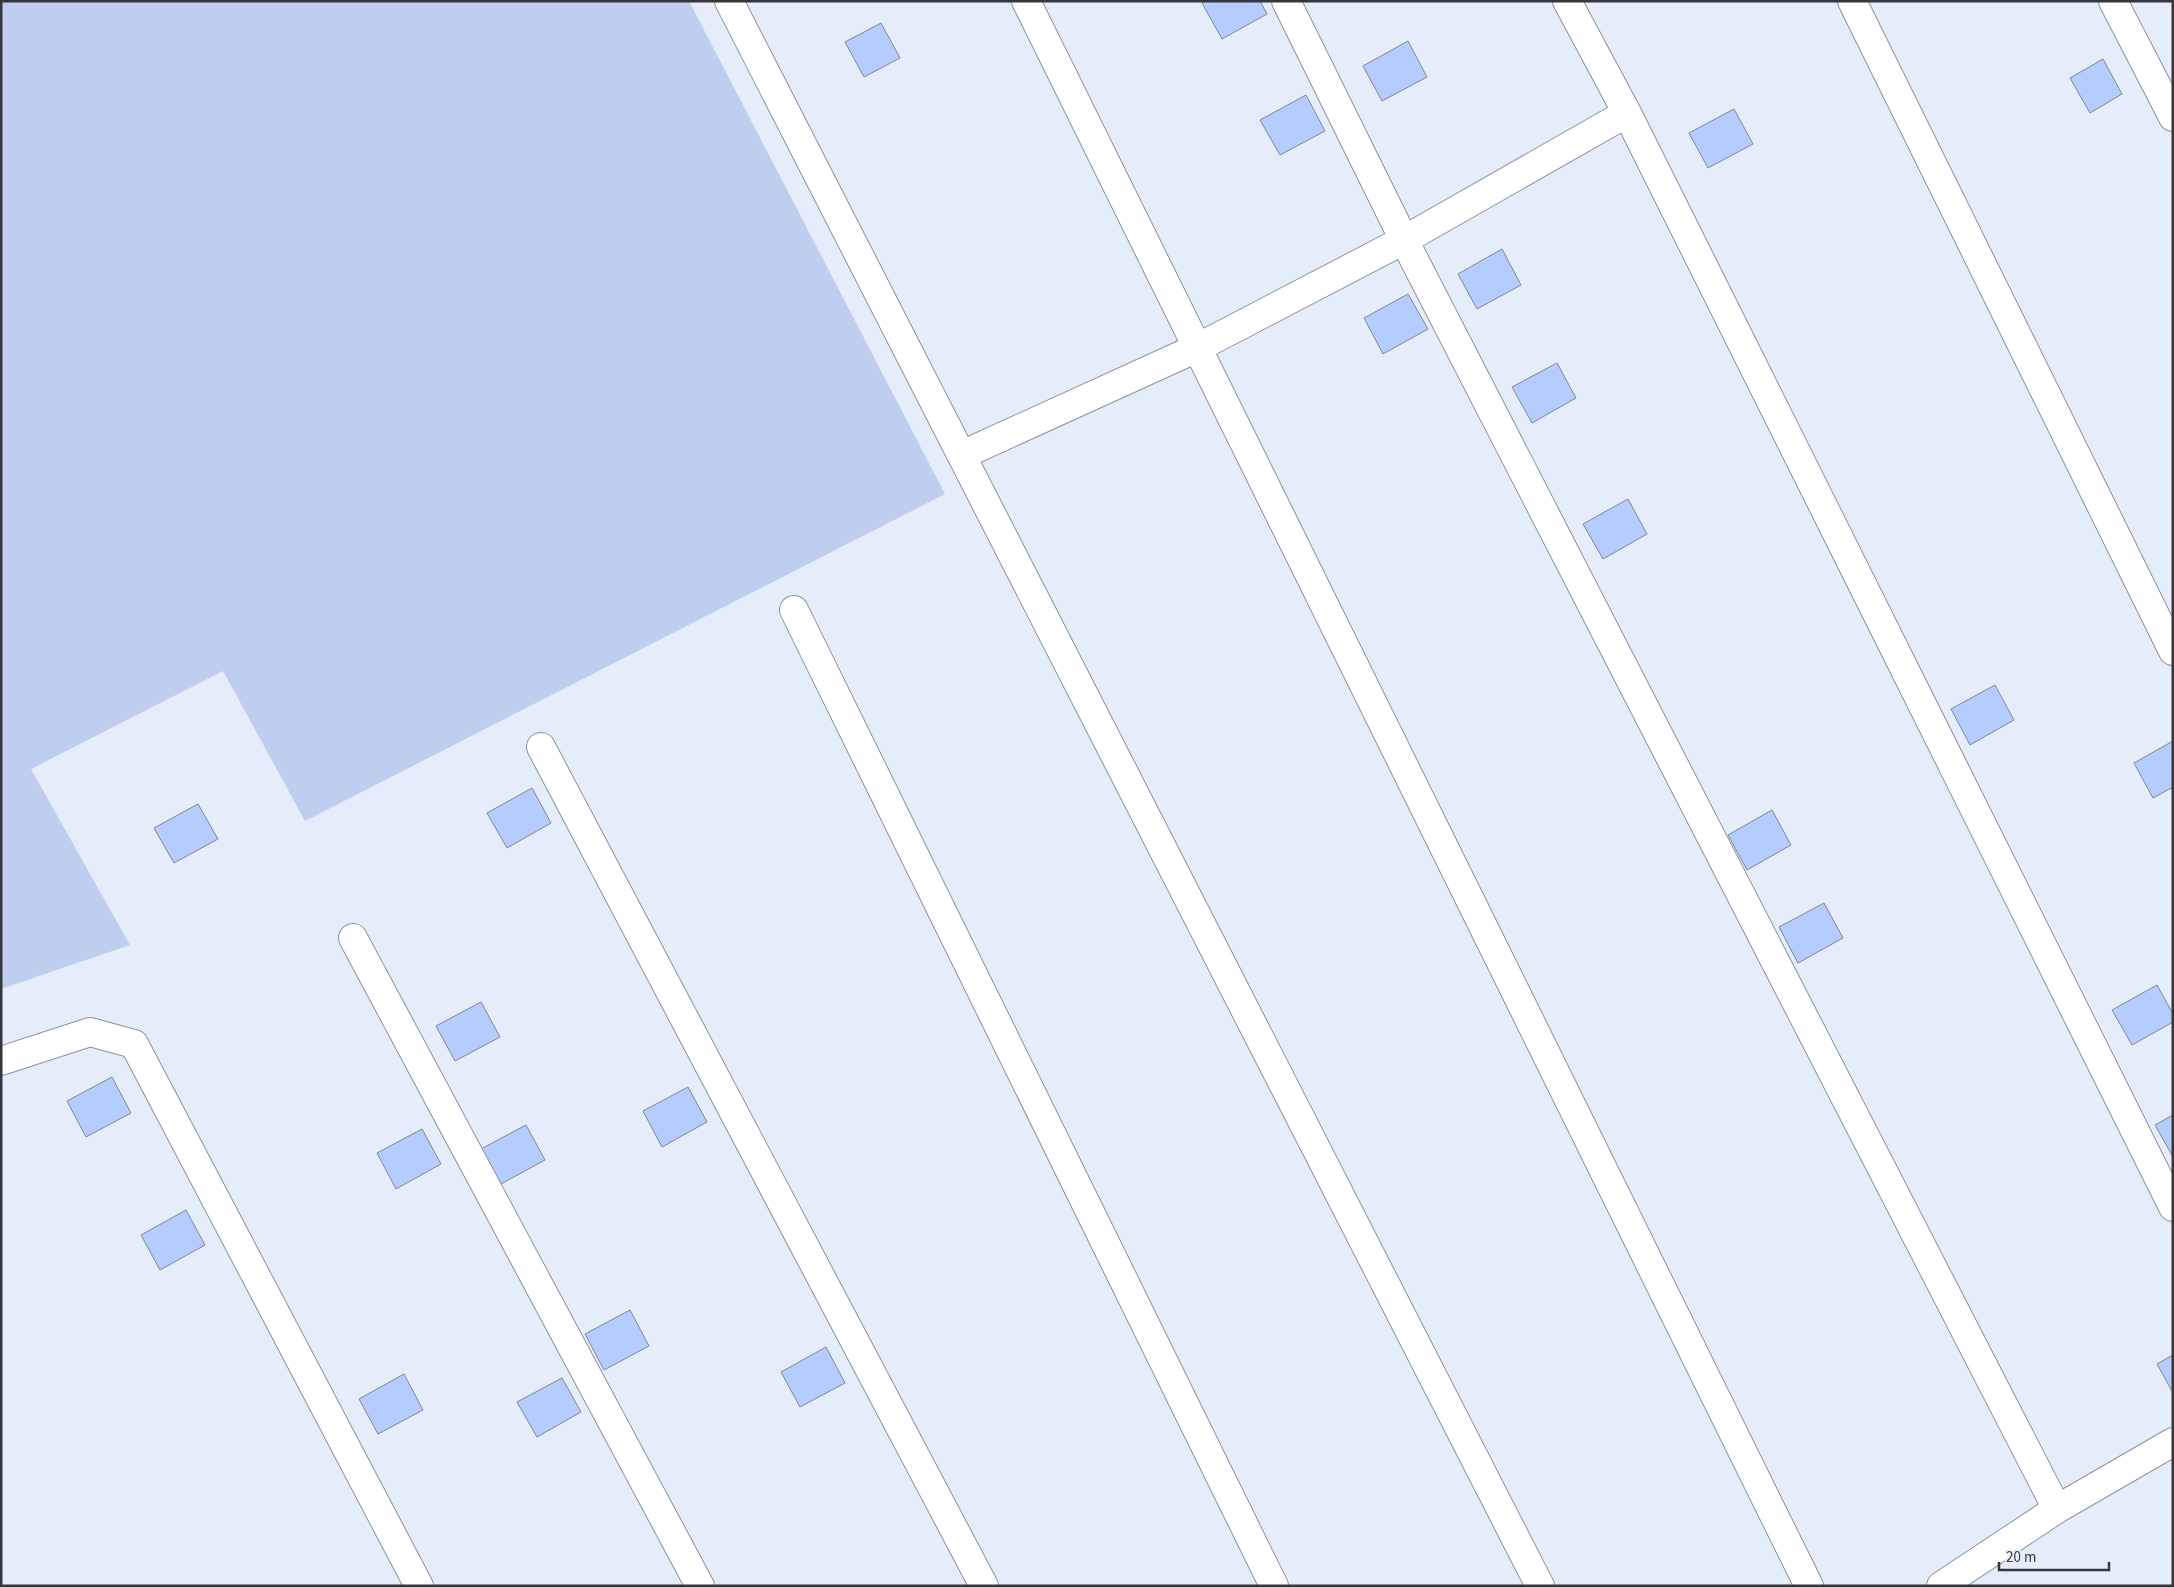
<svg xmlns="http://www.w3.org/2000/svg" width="2174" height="1587" viewBox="0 0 2174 1587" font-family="'Source Sans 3',sans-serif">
<rect width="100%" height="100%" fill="#e6edfa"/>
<path fill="#bfceee" d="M1,1H689L945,494L305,821L223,671L31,769L130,945L1,989Z"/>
<path fill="#b5cdfe" stroke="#808692" d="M1206,1H1260L1267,14L1222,39L1202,3Z
M881,23L900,58L864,77L845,42Z
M1408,41L1427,77L1382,101L1363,66Z
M2103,59L2122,94L2090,113L2070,78Z
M1306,95L1325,131L1280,155L1260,120Z
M1734,109L1753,144L1708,168L1689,133Z
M1502,249L1521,285L1477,309L1458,274Z
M1408,294L1428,329L1383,354L1364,318Z
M1557,363L1576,398L1532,423L1512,387Z
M1628,499L1647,534L1603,559L1583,524Z
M1995,685L2014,720L1970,745L1951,709Z
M2173,741V787L2153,798L2134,763Z
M532,788L551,823L507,848L487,813Z
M198,804L218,839L174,863L154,828Z
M1772,810L1791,845L1747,870L1728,835Z
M1824,903L1843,938L1798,963L1779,927Z
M2157,985L2173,1014V1022L2132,1045L2112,1010Z
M481,1002L500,1037L455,1061L436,1026Z
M112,1077L131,1113L86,1137L67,1101Z
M688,1087L707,1122L662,1147L643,1111Z
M2173,1115V1157L2155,1125Z
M526,1125L545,1160L501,1184L481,1149Z
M422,1129L441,1164L396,1189L377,1153Z
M186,1210L205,1245L160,1270L141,1235Z
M630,1310L649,1346L604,1370L585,1334Z
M826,1347L845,1383L800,1407L781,1372Z
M2173,1355V1393L2157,1364Z
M404,1374L423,1410L378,1434L359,1399Z
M562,1378L581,1412L537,1437L517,1402Z"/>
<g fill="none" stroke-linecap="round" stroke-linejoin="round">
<defs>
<path id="street" d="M729,1L1540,1586
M1026,1L1809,1586
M1286,1L1404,240L2057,1509
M1567,1L1627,113L2173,1207
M1852,1L2173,651
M2113,1L2173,117
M962,455L1197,348L1404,240L1627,113
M794,610L1274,1586
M541,747L984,1586
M353,938L700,1586
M1,1061L90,1032L134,1044L419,1586
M1941,1586L2057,1509L2173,1442"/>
</defs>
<use href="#street" stroke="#8c929e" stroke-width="30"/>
<use href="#street" stroke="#fff" stroke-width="28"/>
</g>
<rect width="2174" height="1587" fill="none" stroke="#35373d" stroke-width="5"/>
<path d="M1999 1562v8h110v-8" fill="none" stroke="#35373d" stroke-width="2.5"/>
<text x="2006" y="1562" font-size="15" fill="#35373d" stroke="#e6edfa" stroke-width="4" paint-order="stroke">20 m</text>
</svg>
